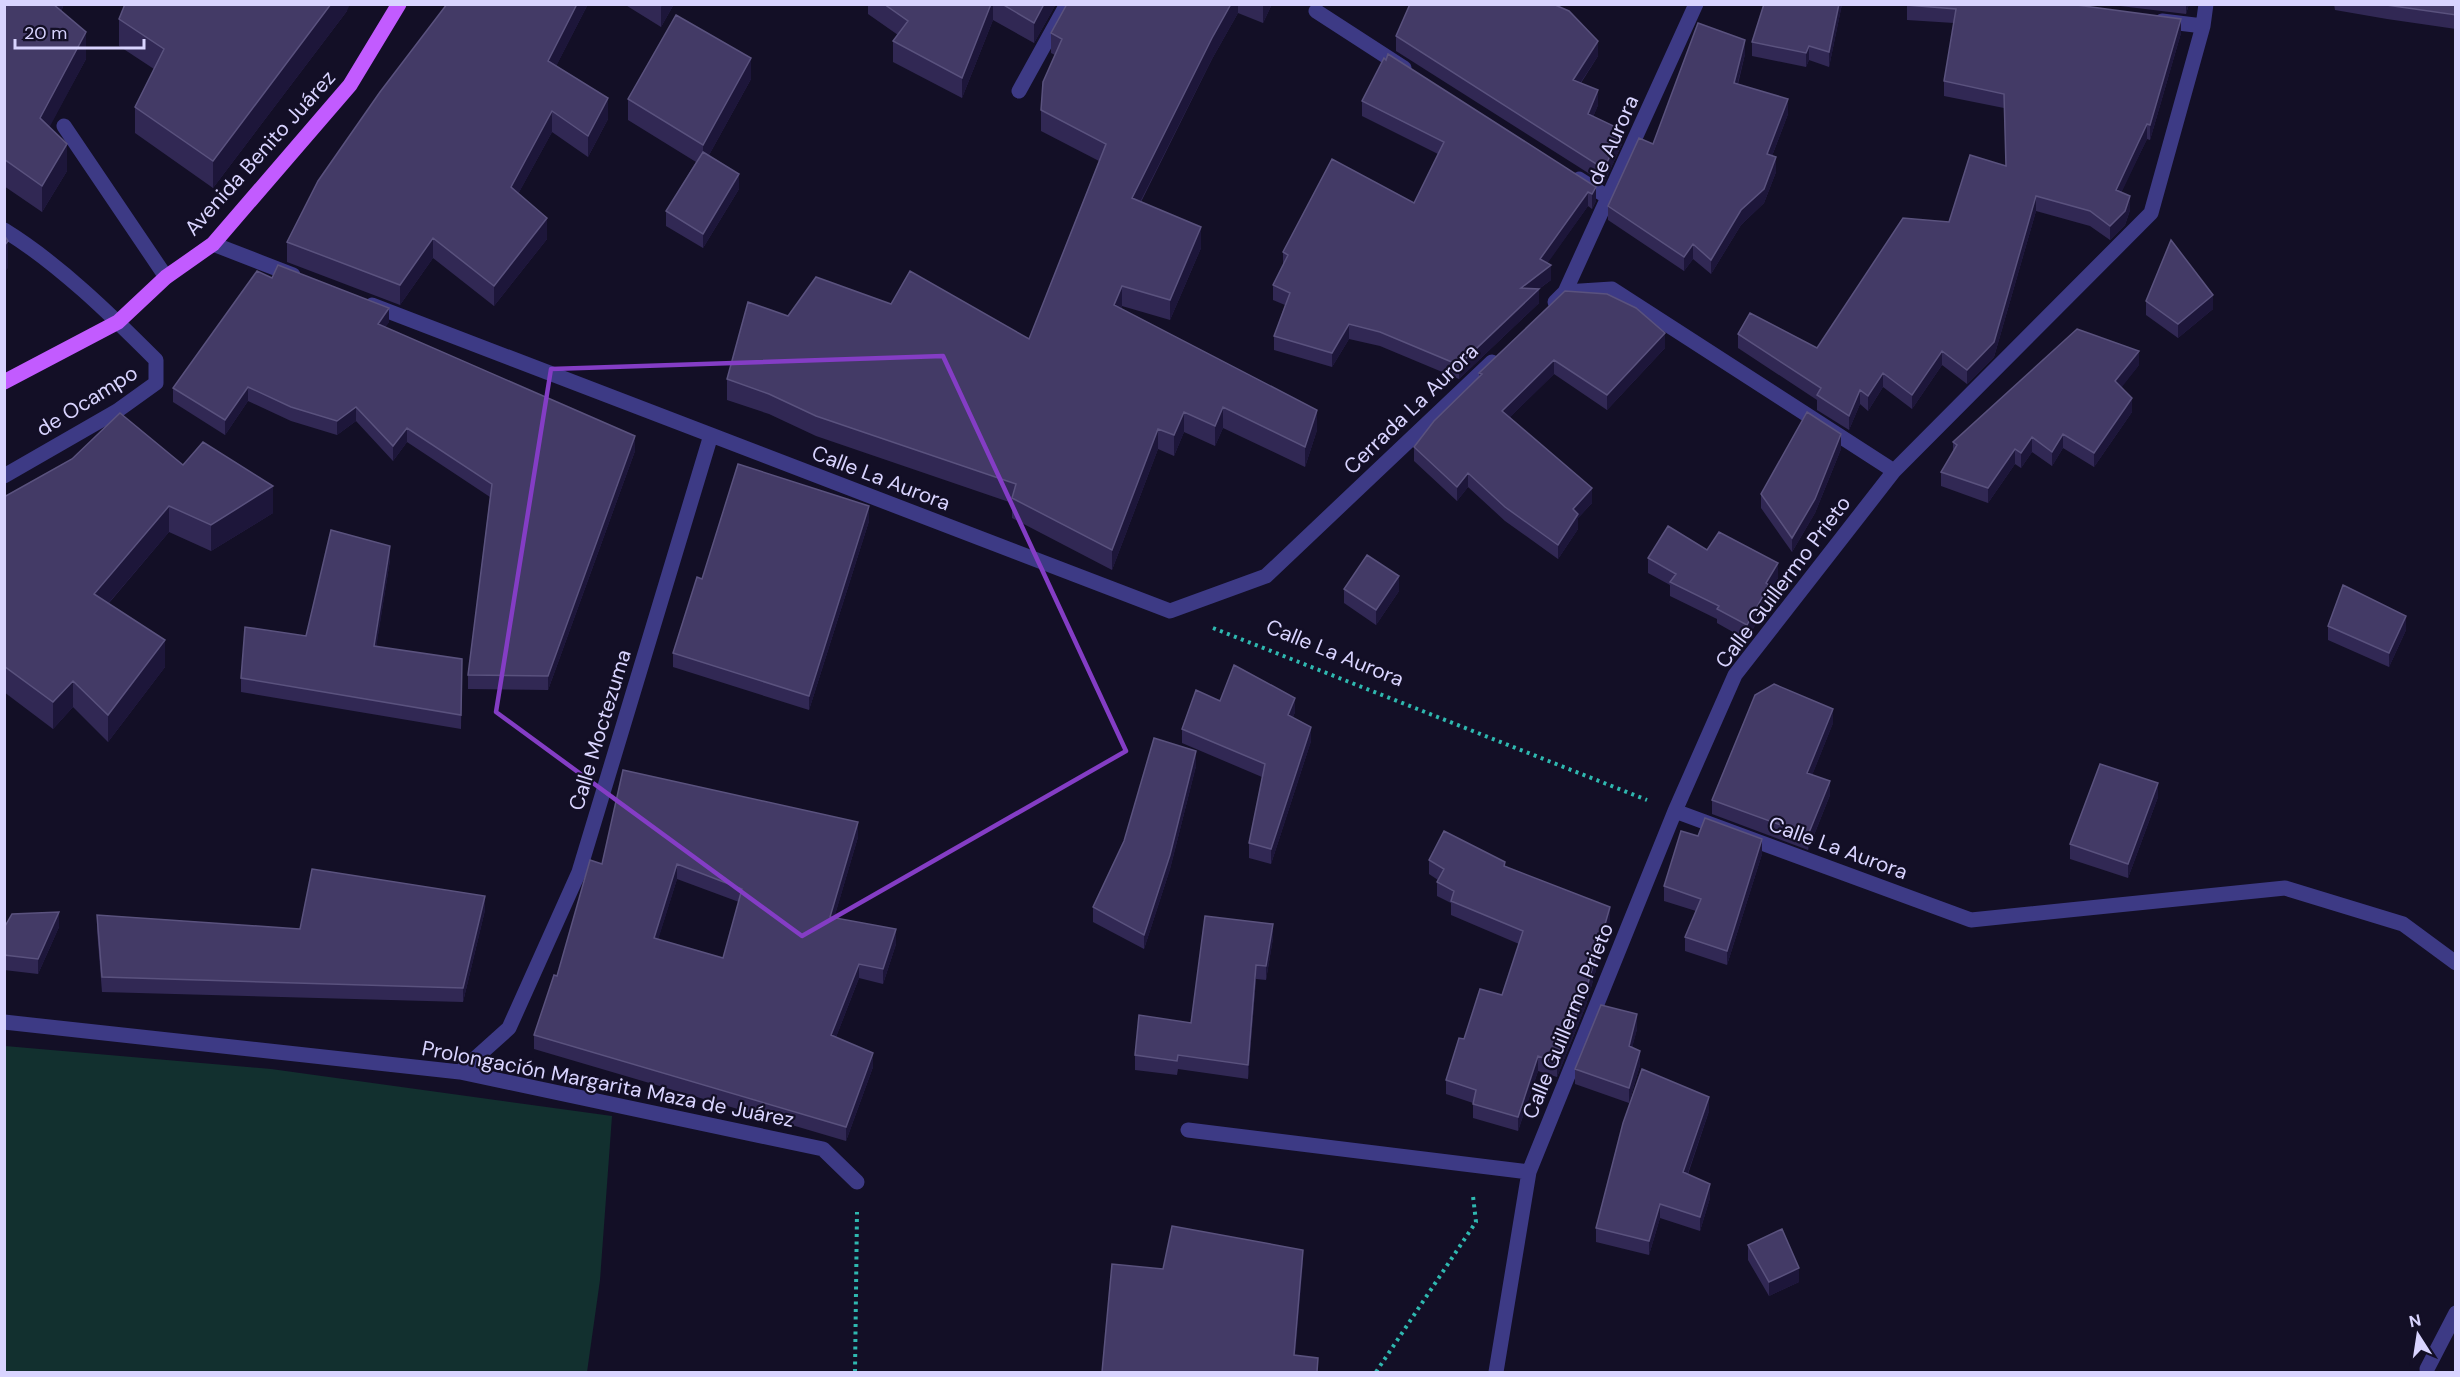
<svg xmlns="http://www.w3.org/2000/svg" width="2460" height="1377" viewBox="0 0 2460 1377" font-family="'DM Sans',sans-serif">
<rect width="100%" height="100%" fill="#130f26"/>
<path fill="#12302f" d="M5,1046L271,1069L612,1116L600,1280L587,1372H5Z"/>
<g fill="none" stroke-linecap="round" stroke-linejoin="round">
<path stroke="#2fb8b0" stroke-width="4" stroke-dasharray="3 4.5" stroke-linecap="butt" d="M1213,628L1647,800
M855,1372L857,1212
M1376,1372L1476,1222L1473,1196"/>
<path stroke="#3d3a85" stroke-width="15" d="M1316,11L1404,68
M2162,21L2203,26
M1019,91L1067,4
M64,126L166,277
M1579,179L1609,198
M4,230C59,264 110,314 156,360V383L117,411L4,476
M213,244L293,275
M1565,292L1696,4
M1555,302L1565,292L1612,289L1894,471
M372,305L1170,611L1266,576L1492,362
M1675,811L1971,920L2285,888L2403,924L2456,963
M4,1022L460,1072L823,1149L857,1182
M460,1072L509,1028L579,872L711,435
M1188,1130L1529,1172
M2427,1369L2456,1313
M1496,1372L1529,1172L1675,811L1735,675L1894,471L2151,213L2203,26L2206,4"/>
<path stroke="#c25bff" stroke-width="15" d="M4,382L118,322L166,277L213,244L350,85L399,4"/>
</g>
<path fill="#312854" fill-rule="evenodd" d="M4,4H64L61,12L86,59L49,127L67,171L42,212L4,186Z
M447,4H588L556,66L608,119L588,157L552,132L518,194L547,239L494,306L433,258L400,305L287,262V242Z
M624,4H674L661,27Z
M868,4H1056L1034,43L993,20L962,98L893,62V41L898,35L868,14Z
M1067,4H1272L1263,23L1238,13L1212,59L1141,202L1201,248L1170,320L1122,306L1121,309L1317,430L1305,467L1223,428L1215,446L1184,432L1174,456L1158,449L1112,570L1012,518V503L816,436L769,414L727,400V379L788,316L891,304L1029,339L1099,161L1041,131V110L1055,55L1051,53V33Z
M1842,4L1829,67L1809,60L1806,67L1752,56V42Z
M1907,4H2069L2181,33L2150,140L2147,139L2121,192L2130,210L2125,225L2110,240L2090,226L2036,211L1994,357L1967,384L1942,365L1912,409L1883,387L1868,411L1860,404L1849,430L1817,410V400L1738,348V334L1817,348L1949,222L2006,166L2004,108L1944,96V81L1954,23L1907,20Z
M2104,4H2189L2186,14Z
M2334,4H2456V29L2387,19L2335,10Z
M347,11L213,188L135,133V107L154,69L119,46V19Z
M1396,36L1598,56L1581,83L1598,105L1593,117L1622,144L1604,183L1396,51Z
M1745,54L1738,84L1788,114L1772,156L1776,172L1764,203L1741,225L1711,274L1693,259L1684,271L1608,220V206L1653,144Z
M751,79L709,155L739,189L703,248L666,226V211L696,162L628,120V99Z
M1362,101L1596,187V201L1592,209L1588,206L1547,263L1551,280L1539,289V303L1459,379L1380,346L1349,339L1332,367L1274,350V336L1285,305L1273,300V285L1283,265V252L1414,203L1438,154L1362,116Z
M272,278L389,322L385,327L635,451L548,690L468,689V675L490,497L407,442L393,461L356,421L337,435L291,421L248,401L225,435L173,402V388Z
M1565,291L1665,348L1607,410L1554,374L1510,417L1592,503L1578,518V529L1558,559L1505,521L1468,487L1457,501L1414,461V447L1479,378V373Z
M2146,301L2213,309L2178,338L2146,315Z
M2139,365L2121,387L2132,412L2094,467L2063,448L2052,466L2032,452L2021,468L2015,464L1988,503L1941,486V472L1953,452V442Z
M1841,449L1815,513L1792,552L1761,508V494Z
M183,465L273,513L211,551L169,532L109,603L165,667L108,742L73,707L53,729L4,692V497Z
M869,521L809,710L673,667V653L702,579Z
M1707,550L1778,578L1769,592V599L1747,640L1717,623V619L1670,596V585L1648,573V558Z
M390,560L376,647L462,659L461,729L241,692V678L306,636Z
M1344,589L1399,591L1376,625L1344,603Z
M2328,626L2406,630L2389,667L2328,640Z
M1220,701L1295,712L1293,717L1311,741L1271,864L1249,858V843L1262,777L1182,743V729Z
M1833,723L1812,775L1830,795L1808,850L1712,814V800Z
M1196,766L1170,869L1144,949L1093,922V907L1124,841Z
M2158,797L2128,878L2070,859V844Z
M858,837L834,918L896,944L883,984L859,978L836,1037L873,1067L846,1141L534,1049V1035L602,864ZM677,879L739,902L723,958L658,939Z
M1762,854L1727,965L1685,951V937L1696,911L1664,901V886Z
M1429,860L1505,866L1610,921L1586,1005L1557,1077L1538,1071L1518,1131L1473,1118V1103L1446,1094V1080L1464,1039L1502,995L1519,944L1451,915V903L1437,896V882L1438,880L1429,874Z
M485,910L463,1002L102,992L97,930V915L300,929Z
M59,927L38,974L4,970V928Z
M1273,938L1266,980L1256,979L1248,1079L1178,1069L1177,1075L1135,1070V1055L1191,1023Z
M1637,1029L1632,1047L1640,1065L1629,1103L1575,1084V1069Z
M1709,1111L1688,1174L1710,1198L1700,1231L1660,1218L1649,1255L1596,1242V1228Z
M1748,1245L1799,1282L1769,1296L1748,1260Z"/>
<path fill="#1d163a" d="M52,4H64L52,31Z
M331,4H350L347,11L213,188V161Z
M577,4H588L548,82V61Z
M663,4H674L661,27V7Z
M991,4H993V20L962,98V78Z
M1044,4H1056L1034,43V23Z
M1231,4H1238V13L1212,59L1132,218V198L1212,38Z
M1263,4H1272L1263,23Z
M1839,4H1842L1829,67V52Z
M2186,4H2189L2186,14Z
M2181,19V33L2150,140V125Z
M86,32V59L40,145V118Z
M1745,40V54L1734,97V83Z
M1598,41V56L1573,94V80Z
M1809,46V60L1806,67V53Z
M751,58V79L703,166V145Z
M1598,90V105L1588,129V114Z
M608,98V119L588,157V136Z
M1788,99V114L1767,169V154Z
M552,111V132L511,207V187Z
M2147,124V139L2116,204V190Z
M1622,130V144L1604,183V169Z
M67,144V171L42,212V186Z
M1776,157V172L1764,203L1741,225L1711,274V260L1741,210Z
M739,174V189L703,248V234Z
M1596,187V201L1592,209V194Z
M1588,192V206L1540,274V259Z
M2036,196V211L1994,357L1967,384V370Z
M2130,196V210L2125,225L2110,240V226Z
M547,218V239L494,306V286Z
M1201,227V248L1170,320V300Z
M433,238V258L400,305V285Z
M8,241V268L4,273V246Z
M1693,244V259L1684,271V257Z
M1551,265V280L1521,302V288Z
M1122,286V306L1114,326V305Z
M1539,289V303L1459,379V365Z
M2213,295V309L2178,338V324Z
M389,308V322L378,338V324Z
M1349,324V339L1332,367V353Z
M1665,333V348L1607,410V395Z
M1942,351V365L1912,409V395Z
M2139,351V365L2115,396V381Z
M1554,360V374L1502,425V411Z
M1883,373V387L1868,411V396Z
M248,387V401L225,435V420Z
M1860,390V404L1849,430V416Z
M2132,398V412L2094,467V453Z
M356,407V421L337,435V421Z
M1223,407V428L1215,446V426Z
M1317,410V430L1305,467V447Z
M1184,412V432L1174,456V435Z
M407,428V442L393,461V446Z
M1158,429V449L1112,570V550Z
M1841,434V449L1815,513L1792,552V538Z
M2063,434V448L2052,466V452Z
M635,436V451L548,690V676Z
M2032,437V452L2021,468V453Z
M2015,449V464L1988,503V488Z
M1468,473V487L1457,501V487Z
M273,486V513L211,551V525Z
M1592,488V503L1578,518V529L1558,559V545L1573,509Z
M169,506V532L94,620V594Z
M869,506V521L809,710V696Z
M390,546V560L374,661V646Z
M1778,563V578L1769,592V599L1747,640V625L1766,583Z
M1399,576V591L1376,625V610Z
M2406,616V630L2389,667V653Z
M165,640V667L108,742V715Z
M73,681V707L53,729V702Z
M1295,698V712L1288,729V715Z
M1833,709V723L1807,788V773Z
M1311,727V741L1271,864V849Z
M1196,751V766L1170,869L1144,949V935Z
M1830,781V795L1808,850V835Z
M2158,783V797L2128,878V864Z
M858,822V837L830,932V917Z
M1762,839V854L1727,965V951Z
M677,864V879L654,953V938Z
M485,896V910L463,1002V988Z
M1610,907V921L1586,1005L1557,1077V1063Z
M59,912V927L38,974V959Z
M1273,924V938L1266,980V966Z
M896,929V944L883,984V969Z
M859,964V978L831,1050V1035Z
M1256,965V979L1248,1079V1065Z
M1637,1014V1029L1629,1060V1046Z
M1640,1051V1065L1629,1103V1088Z
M873,1053V1067L846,1141V1127Z
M1538,1056V1071L1518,1131V1117Z
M1709,1097V1111L1683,1187V1172Z
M1710,1184V1198L1700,1231V1217Z
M1660,1204V1218L1649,1255V1241Z
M1303,1250V1264L1294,1370V1355Z
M1799,1268V1282L1769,1296V1282Z"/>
<path fill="#433a66" stroke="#5a527e" stroke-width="1.5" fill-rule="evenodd" d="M4,4H53L86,32L40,118L67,144L42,186L4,159Z
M125,4H331L213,161L135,107L164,49L119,19Z
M447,4H577L548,61L608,98L588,136L552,111L511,187L547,218L494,286L433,238L400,285L287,242L318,181L380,92Z
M884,4H991L962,78L893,41L908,21Z
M1002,4H1044L1034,23Z
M1067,4H1231L1212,38L1132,198L1201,227L1170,300L1122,286L1114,305L1317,410L1305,447L1223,407L1215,426L1184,412L1174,435L1158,429L1112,550L1012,498L1016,484L816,416L769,394L727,379L748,302L788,316L816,277L891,304L910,271L1029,339L1106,144L1041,110L1043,82L1062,39L1051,33Z
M1410,4H1553L1569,11L1598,41L1573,80L1598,90L1588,114L1622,130L1604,169L1396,36Z
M1764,4H1839L1829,52L1809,46L1806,53L1752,42Z
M1907,4H2069L2181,19L2150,125L2147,124L2116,190L2130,196L2125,211L2110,226L2090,211L2036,196L1994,342L1967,370L1942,351L1912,395L1883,373L1868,396L1860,390L1849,416L1817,395L1821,388L1738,334L1750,313L1817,348L1903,218L1949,222L1970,155L2006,166L2004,94L1944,81L1956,9L1907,5Z
M2387,4H2456V15L2387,5Z
M676,15L751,58L703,145L628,99Z
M1698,23L1745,40L1734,83L1788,99L1767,154L1776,157L1764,189L1741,210L1711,260L1693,244L1684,257L1608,206L1639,138L1653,144Z
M1388,54L1596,187L1592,194L1588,192L1540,259L1551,265L1521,288L1539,289L1459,365L1380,332L1349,324L1332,353L1274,336L1290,293L1273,285L1288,255L1283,252L1332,159L1414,203L1444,142L1362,101L1384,58L1386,60Z
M703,152L739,174L703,234L666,211Z
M4,235L8,241L4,246Z
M2171,240L2213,295L2178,324L2146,301Z
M278,265L389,308L378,324L635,436L548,676L468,675L492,484L407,428L393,446L356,407L337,421L291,407L248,387L225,420L173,388L257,271L272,278Z
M1565,291L1607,294L1636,308L1665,333L1607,395L1554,360L1502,411L1592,488L1573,509L1578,514L1558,545L1505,507L1468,473L1457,487L1414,447L1434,421L1482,374L1479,373Z
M2077,329L2139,351L2115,381L2132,398L2094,453L2063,434L2052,452L2032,437L2021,453L2015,449L1988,488L1941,472L1957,445L1953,442Z
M1807,412L1841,434L1815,499L1792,538L1761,494Z
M120,413L183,465L203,442L273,486L211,525L169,506L94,594L165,640L108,715L73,681L53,702L4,666V497L72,459Z
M738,464L869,506L809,696L673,653L697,577L702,579Z
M1668,526L1707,550L1719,532L1778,563L1766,583L1769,585L1747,625L1717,609L1719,606L1670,582L1676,574L1648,558Z
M331,530L390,546L374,646L462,659L461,715L241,678L245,627L306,636Z
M1367,555L1399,576L1376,610L1344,589Z
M2343,585L2406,616L2389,653L2328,626Z
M1234,665L1295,698L1288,715L1311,727L1271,849L1249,843L1265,764L1182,729L1196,690L1220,701Z
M1774,684L1833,709L1807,773L1830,781L1808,835L1712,800L1755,695Z
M1154,738L1196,751L1170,855L1144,935L1093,907L1124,841Z
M2100,764L2158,783L2128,864L2070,844Z
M623,770L858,822L830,917L896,929L883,969L859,964L831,1035L873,1053L846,1127L534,1035L554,975L557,976L590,860L602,864ZM677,864L742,889L723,958L654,938Z
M1705,818L1762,839L1727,951L1685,937L1701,899L1664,886L1681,831L1698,836Z
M1444,831L1505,862L1504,866L1610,907L1586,990L1557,1063L1538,1056L1518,1117L1473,1104L1476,1090L1446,1080L1459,1038L1464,1039L1480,989L1502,995L1523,931L1451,901L1454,891L1437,882L1444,869L1429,860Z
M312,869L485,896L463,988L102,977L97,915L300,929Z
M59,912L38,959L4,955V928L12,914Z
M1205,916L1273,924L1266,966L1256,965L1248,1065L1178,1055L1177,1061L1135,1055L1139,1015L1191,1023Z
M1601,1005L1637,1014L1629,1046L1640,1051L1629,1088L1575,1069Z
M1642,1069L1709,1097L1683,1172L1710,1184L1700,1217L1660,1204L1649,1241L1596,1228L1623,1123Z
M1172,1226L1303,1250L1294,1355L1318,1358L1317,1372H1102L1112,1264L1163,1269Z
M1782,1229L1799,1268L1769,1282L1748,1245Z"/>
<path fill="none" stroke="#843dc5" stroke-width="4.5" stroke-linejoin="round" d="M943,356L1126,751L802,936L496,712L551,369Z"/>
<g text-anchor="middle" stroke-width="4.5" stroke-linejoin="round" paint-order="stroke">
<g font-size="21" fill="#d9d4ff" stroke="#130f26">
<text transform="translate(1613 140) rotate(-66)" y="7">de Aurora</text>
<text transform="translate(260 153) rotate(-48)" y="7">Avenida Benito Juárez</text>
<text transform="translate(87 401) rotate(-32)" y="7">de Ocampo</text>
<text transform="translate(1411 409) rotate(-44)" y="7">Cerrada La Aurora</text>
<text transform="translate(881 478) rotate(21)" y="7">Calle La Aurora</text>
<text transform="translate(1783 582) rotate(-53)" y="7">Calle Guillermo Prieto</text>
<text transform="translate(1335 653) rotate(22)" y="7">Calle La Aurora</text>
<text transform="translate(600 730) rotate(-73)" y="7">Calle Moctezuma</text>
<text transform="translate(1838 848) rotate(20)" y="7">Calle La Aurora</text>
<text transform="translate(1568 1021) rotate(-68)" y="7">Calle Guillermo Prieto</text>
<text transform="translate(608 1084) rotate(11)" y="7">Prolongación Margarita Maza de Juárez</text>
</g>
</g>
<rect width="2460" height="1377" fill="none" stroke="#d9d4ff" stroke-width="12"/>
<g transform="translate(2418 1335) rotate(348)" stroke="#130f26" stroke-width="4.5" paint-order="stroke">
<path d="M0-4.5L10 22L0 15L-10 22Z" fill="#d9d4ff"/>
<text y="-9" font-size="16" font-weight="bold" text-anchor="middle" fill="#d9d4ff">N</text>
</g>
<path d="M15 39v9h129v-9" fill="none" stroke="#d9d4ff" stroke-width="3"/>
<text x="24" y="39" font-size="18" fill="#d9d4ff" stroke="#130f26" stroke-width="4.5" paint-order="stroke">20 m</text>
</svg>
